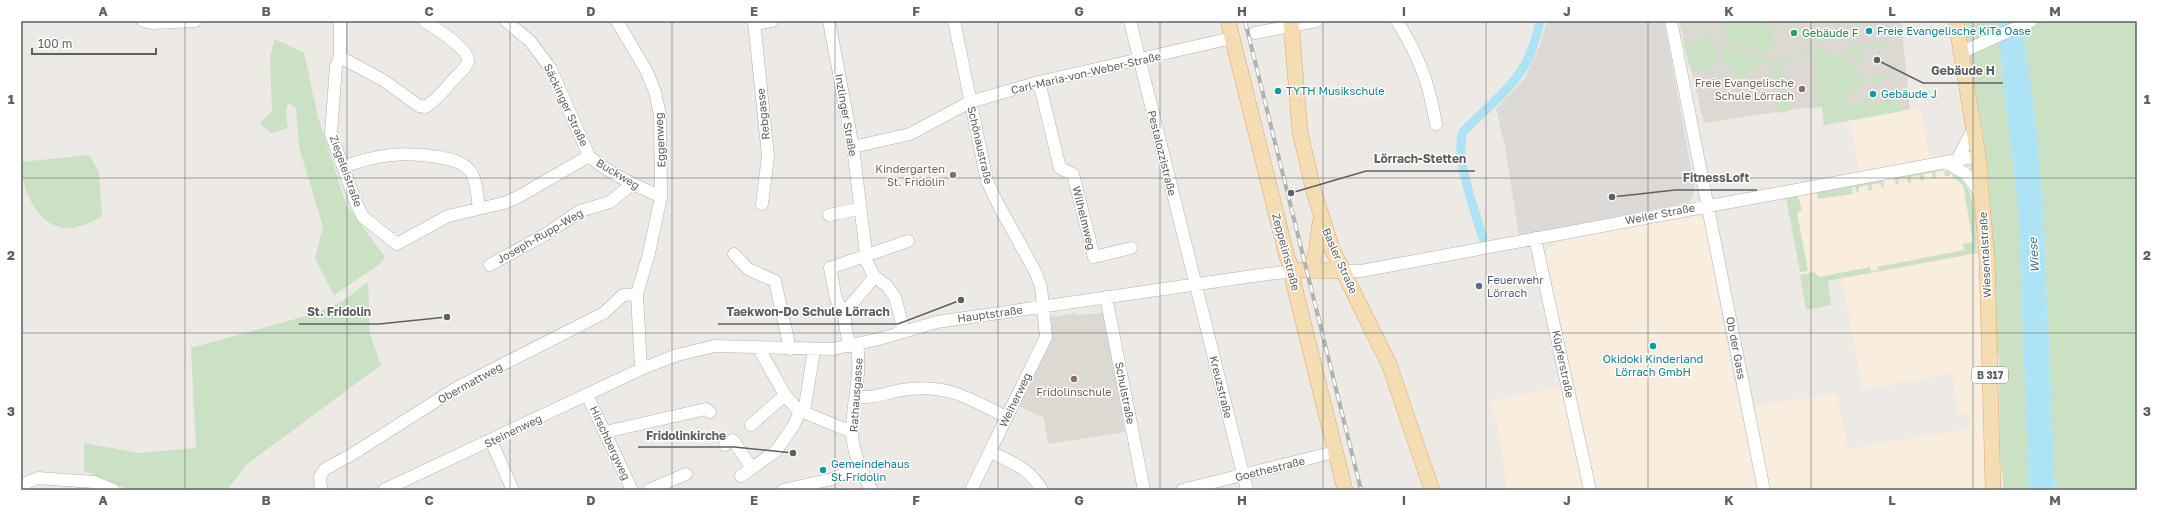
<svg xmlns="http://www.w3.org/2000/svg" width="2158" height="511" viewBox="0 0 2158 511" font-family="'Golos Text',sans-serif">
<rect width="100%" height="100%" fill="#ede9e4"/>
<path fill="#f9eddd" d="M1920,108L1933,171L1945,170L1957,178L1972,198L1977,253L1982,353L1986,490H1507L1498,425L1488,402L1573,384L1546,258L1547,250L1556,243L1569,239L1693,214L1703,219L1706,224L1728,353L1740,408L1833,394L1837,395L1848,449L1970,428L1968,414L1959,415L1952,373L1863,390L1842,279L1828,282L1831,305L1806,310L1786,198L1862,185L1850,121Z"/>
<path fill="#dcd9d6" d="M1547,21H1664L1695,190L1690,202L1519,236L1505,147L1496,109L1525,78L1540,45Z"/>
<path fill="#dcd9d3" d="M1679,21H1901L1910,109L1824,125L1822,107L1804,108L1704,123Z
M1076,313L1077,315L1102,313L1104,315L1125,432L1048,444L1044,418L1019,406L1051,337V317Z"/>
<path fill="#cae1c4" d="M1720,21H1769L1774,50C1762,52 1751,56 1744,44L1728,47L1724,25H1721Z
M1962,21H1996L2018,205L2029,490H2004L2000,453L1999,355L1995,352C1994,281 1994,211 1984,140C1978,100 1968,61 1962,21Z
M2021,21H2137V490H2055L2043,205L2033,98Z
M1827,27L1830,31L1824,42L1806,46V45L1815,42L1814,39L1801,40L1800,36L1821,32V28Z
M1713,34L1717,51L1718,66L1691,71L1683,42L1702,40L1701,36Z
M1722,37L1725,51L1742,49L1752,55L1765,58L1768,66L1762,62L1752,72L1747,71L1745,77L1737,81L1731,70L1728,69V64L1725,65L1720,38Z
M275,39L304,53L318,117L346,204L385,257L380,264L334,295L315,259L323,227L299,147L296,108L288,103L286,113L288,128L271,133L260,123L272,111L270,56Z
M1891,41L1892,46L1859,50L1861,69L1848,49L1849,46Z
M1820,48L1823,52L1837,55L1844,52L1855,71L1862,75L1864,87L1846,91L1849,104L1867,101L1868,104L1899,98L1902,111L1824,125L1822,107L1804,108V106L1820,103L1811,54L1797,56L1796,53Z
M1795,53V57L1780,60L1789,111L1778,113L1774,85H1778L1769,62L1776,61L1775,57Z
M1895,75V78L1868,84V78Z
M89,155L99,172L102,216C69,237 44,231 28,195C23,186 23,172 21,162Z
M1938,170L1951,172L1949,176H1945L1944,170L1935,172L1936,178L1933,179L1932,173L1923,174L1924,180L1921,181L1919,175L1911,177V183H1908L1907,177L1898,179L1899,185L1896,184L1894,178Z
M1954,173C1979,191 1975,225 1977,253L1828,281L1831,305L1806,310L1800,275L1814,272L1819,277L1870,267L1871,271L1878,270L1877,267L1964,250L1963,244L1973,242L1963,185L1952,176Z
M1881,180L1884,182L1883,189L1880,183L1871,185L1872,190L1869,191L1868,185L1859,187V192L1857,193L1855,187L1852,188L1853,194L1818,199L1817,193L1819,192Z
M1798,196L1802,211L1797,212L1808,271L1800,272L1786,198Z
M368,282L370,334L381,365L246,465L227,490H130L84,471V443L139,453L196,448L191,348L313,314L341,302Z"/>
<path fill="#ade3f4" d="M1996,21H2021L2033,98L2043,205L2055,490H2029L2018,205Z"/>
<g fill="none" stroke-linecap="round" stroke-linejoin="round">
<path stroke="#ade3f4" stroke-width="9" d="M1483,238C1475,211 1454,157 1463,132C1483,111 1508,92 1523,68C1532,54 1536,37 1540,21"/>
<defs>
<path id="minor" d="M143,21L152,23L195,21
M340,21V57L336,66L331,134L343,167L356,203L363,217L397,244L448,216L504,203L518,197L589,156
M506,21L530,41L551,69L589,156C606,172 639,187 661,197L649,253L637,294L641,369
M617,21L647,72L655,92L660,115L661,197
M754,21L768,156L762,204
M829,21L853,147L867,262L874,276L887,286L895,297L904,332
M954,21L987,181L998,204L1035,271L1041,287L1046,337L971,490
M1130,21L1247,490
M1397,21C1419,56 1429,83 1436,124
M1671,21L1764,490
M754,24L772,21
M1255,33L1316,21
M1960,53L2031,21
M340,57L383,80L419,106L425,107C436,101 444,90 452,81C457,76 466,68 468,62C471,50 434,27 424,21
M1039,82L1060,168L1073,174L1094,257L1131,248
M853,147L910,134L970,102L1039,82L1232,38
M1957,160L1974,127
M1946,162L1966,174L1982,195
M343,167C375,155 404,151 438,157C448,159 462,161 469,170C477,178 477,197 479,208
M829,215L859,209
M1535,238L1590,490
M734,254L748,269L775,281L790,349
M490,265L546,234L580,211L610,202L632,184
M1342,271H1361L1978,156
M1106,297L1144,490
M845,316L836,299L830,268L908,241
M857,344C862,376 852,402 852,431C852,450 862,475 872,490
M850,346C848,337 844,327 845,318C846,305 868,288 874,276
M759,349L785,395L798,410L852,432
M587,395L632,490
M857,396C872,400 887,392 902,390C944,383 970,398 1006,417
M804,412L814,350
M751,425L785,395
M605,432L706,409L710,412
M491,441L513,490
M725,445L733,440L751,467
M991,452C1013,463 1029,468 1042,490
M741,476L776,451L794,425L800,411
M21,485L38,478L94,482L114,490
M321,490L320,477L325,469L351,455L458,387L604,313L623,295L637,294
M384,490L641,369L677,355L715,346L833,349L879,339L937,322L1260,275L1285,272L1294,274
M649,490L686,474
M783,490L832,479L860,467
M1182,490L1335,452"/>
<path id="major" d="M1228,21L1287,257L1294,274L1293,281L1345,490
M1291,21L1300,132L1314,192L1332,249L1389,364L1432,490
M1956,21L1978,156L1987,259L1993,490
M1311,268C1318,253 1317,236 1321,219
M1302,270L1342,271"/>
</defs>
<use href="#minor" stroke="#afb2b5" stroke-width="13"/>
<use href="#major" stroke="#dfa86b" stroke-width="16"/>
<use href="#minor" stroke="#fff" stroke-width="12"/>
<use href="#major" stroke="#f4ddb2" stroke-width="15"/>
<defs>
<path id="rail" d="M1245,21L1361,490"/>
</defs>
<use href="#rail" stroke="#b0b1b1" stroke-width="4"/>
<use href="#rail" stroke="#fff" stroke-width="2.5" stroke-dasharray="8" stroke-linecap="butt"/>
</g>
<path fill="none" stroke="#5c6063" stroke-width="1" stroke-opacity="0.55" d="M185,21V490M347,21V490M510,21V490M672,21V490M835,21V490M998,21V490M1160,21V490M1323,21V490M1486,21V490M1648,21V490M1811,21V490M1973,21V490M21,178H2137M21,333H2137"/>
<g fill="#0f9aa8" stroke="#fff" stroke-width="1.5">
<circle cx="1869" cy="31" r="4"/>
<circle cx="1278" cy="91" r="4"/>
<circle cx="1873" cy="94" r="4"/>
<circle cx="1653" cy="346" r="4"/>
<circle cx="823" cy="470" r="4"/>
</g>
<circle fill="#2e9e5b" stroke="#fff" stroke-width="1.5" cx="1794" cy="33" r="4"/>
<g fill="#8d6e63" stroke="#fff" stroke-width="1.5">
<circle cx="1802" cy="89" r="4"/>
<circle cx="953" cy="175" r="4"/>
<circle cx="1074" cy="379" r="4"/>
</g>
<circle fill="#5c6f8a" stroke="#fff" stroke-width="1.5" cx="1479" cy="286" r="4"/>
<g text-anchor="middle" stroke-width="3" stroke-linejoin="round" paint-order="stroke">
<rect fill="#fff" stroke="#8d9092" stroke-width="1" x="1972" y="367" width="36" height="16" rx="3"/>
<g font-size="10" font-weight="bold" fill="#5c6063">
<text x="1990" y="379">B 317</text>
</g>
<g font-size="11" fill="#0d838f" stroke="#fff" text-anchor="start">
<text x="1877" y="35">Freie Evangelische KiTa Oase</text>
<text x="1286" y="95">TYTH Musikschule</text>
<text x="1881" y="98">Gebäude J</text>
<text x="1653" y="363" text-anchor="middle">Okidoki Kinderland<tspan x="1653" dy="13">Lörrach GmbH</tspan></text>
<text x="831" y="468">Gemeindehaus<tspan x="831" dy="13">St.Fridolin</tspan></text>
</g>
<g font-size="11" fill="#27864d" stroke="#fff" text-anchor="start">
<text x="1802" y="37">Gebäude F</text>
</g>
<g font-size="11" fill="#5c6063" stroke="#fff">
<text transform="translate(1086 73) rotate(-13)" y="4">Carl-Maria-von-Weber-Straße</text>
<text transform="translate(566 105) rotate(65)" y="4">Säckinger Straße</text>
<text transform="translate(763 114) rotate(-96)" y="4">Rebgasse</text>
<text transform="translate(846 115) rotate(80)" y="4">Inzlinger Straße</text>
<text transform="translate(660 140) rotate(-93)" y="4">Eggenweg</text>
<text transform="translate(980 145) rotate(77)" y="4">Schönaustraße</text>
<text transform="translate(1162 153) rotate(76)" y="4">Pestalozzistraße</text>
<text transform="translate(346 171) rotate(70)" y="4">Ziegeleistraße</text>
<text transform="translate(618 174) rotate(31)" y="4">Buckweg</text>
<text transform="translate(1660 214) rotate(-11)" y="4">Weiler Straße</text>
<text transform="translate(1084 218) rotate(76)" y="4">Wilhelmweg</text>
<text transform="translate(540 236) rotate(-30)" y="4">Joseph-Rupp-Weg</text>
<text transform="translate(1286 252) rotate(75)" y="4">Zeppelinstraße</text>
<text transform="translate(1985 255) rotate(-93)" y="4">Wiesentalstraße</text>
<text transform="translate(1340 261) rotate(66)" y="4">Basler Straße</text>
<text transform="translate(990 314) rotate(-8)" y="4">Hauptstraße</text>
<text transform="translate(1736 348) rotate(79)" y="4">Ob der Gass</text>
<text transform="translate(1563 364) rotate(78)" y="4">Küpferstraße</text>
<text transform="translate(470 383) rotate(-29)" y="4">Obermattweg</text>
<text transform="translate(1221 387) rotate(76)" y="4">Kreuzstraße</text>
<text transform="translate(1125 393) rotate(79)" y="4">Schulstraße</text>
<text transform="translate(856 395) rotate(-86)" y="4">Rathausgasse</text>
<text transform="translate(1015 400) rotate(-64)" y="4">Weiherweg</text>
<text transform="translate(513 431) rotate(-26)" y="4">Steinenweg</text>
<text transform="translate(610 443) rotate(65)" y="4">Hirschbergweg</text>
<text transform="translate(1270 469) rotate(-14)" y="4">Goethestraße</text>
</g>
<g font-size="11" fill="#785e54" stroke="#fff" text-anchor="end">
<text x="1794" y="87">Freie Evangelische<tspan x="1794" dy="13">Schule Lörrach</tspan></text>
<text x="945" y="173">Kindergarten<tspan x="945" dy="13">St. Fridolin</tspan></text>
<text x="1074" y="396" text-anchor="middle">Fridolinschule</text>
</g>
<g font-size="11" fill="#4e5e75" stroke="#fff" text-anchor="start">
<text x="1487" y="284">Feuerwehr<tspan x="1487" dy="13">Lörrach</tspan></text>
</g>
<g font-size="12" font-style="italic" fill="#467b93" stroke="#fff">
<text transform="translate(2034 255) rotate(-94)" y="4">Wiese</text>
</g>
</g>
<path fill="none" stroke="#5c6063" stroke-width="1.5" d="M1877 60L1923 83H2003M1291 193L1366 171H1475M1612 197L1675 190H1757M447 317L379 324H299M961 300L898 324H718M793 453L734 447H638"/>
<g fill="#5c6063" stroke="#fff" stroke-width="1.5">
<circle cx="1877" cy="60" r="4"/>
<circle cx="1291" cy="193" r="4"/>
<circle cx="1612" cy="197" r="4"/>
<circle cx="447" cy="317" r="4"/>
<circle cx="961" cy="300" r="4"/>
<circle cx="793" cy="453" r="4"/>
</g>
<g font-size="12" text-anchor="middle" font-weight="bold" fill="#5c6063" stroke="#fff" stroke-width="3" stroke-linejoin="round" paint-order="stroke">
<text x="1963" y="75">Gebäude H</text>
<text x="1420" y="163">Lörrach-Stetten</text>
<text x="1716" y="182">FitnessLoft</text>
<text x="339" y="316">St. Fridolin</text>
<text x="808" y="316">Taekwon-Do Schule Lörrach</text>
<text x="686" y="440">Fridolinkirche</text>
</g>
<rect width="2158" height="511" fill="none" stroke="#ffffff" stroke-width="44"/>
<path d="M32 48v6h124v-6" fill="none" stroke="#5c6063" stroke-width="2"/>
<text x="38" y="48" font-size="12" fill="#5c6063" stroke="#ffffff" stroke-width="3" paint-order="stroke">100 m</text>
<rect x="22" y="22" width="2114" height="467" fill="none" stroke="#5c6063" stroke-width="1.5"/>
<g font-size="13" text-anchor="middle" font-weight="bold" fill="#5c6063">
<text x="103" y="16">A</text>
<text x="266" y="16">B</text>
<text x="429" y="16">C</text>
<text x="591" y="16">D</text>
<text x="754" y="16">E</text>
<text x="916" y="16">F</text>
<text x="1079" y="16">G</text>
<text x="1242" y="16">H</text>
<text x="1404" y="16">I</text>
<text x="1567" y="16">J</text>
<text x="1729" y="16">K</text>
<text x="1892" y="16">L</text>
<text x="2055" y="16">M</text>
<text x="11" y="104">1</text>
<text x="2147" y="104">1</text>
<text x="11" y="260">2</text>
<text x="2147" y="260">2</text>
<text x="11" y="416">3</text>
<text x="2147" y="416">3</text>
<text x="103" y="505">A</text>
<text x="266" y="505">B</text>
<text x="429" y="505">C</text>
<text x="591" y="505">D</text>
<text x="754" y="505">E</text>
<text x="916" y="505">F</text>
<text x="1079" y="505">G</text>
<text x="1242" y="505">H</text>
<text x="1404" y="505">I</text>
<text x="1567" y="505">J</text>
<text x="1729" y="505">K</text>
<text x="1892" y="505">L</text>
<text x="2055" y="505">M</text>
</g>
</svg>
